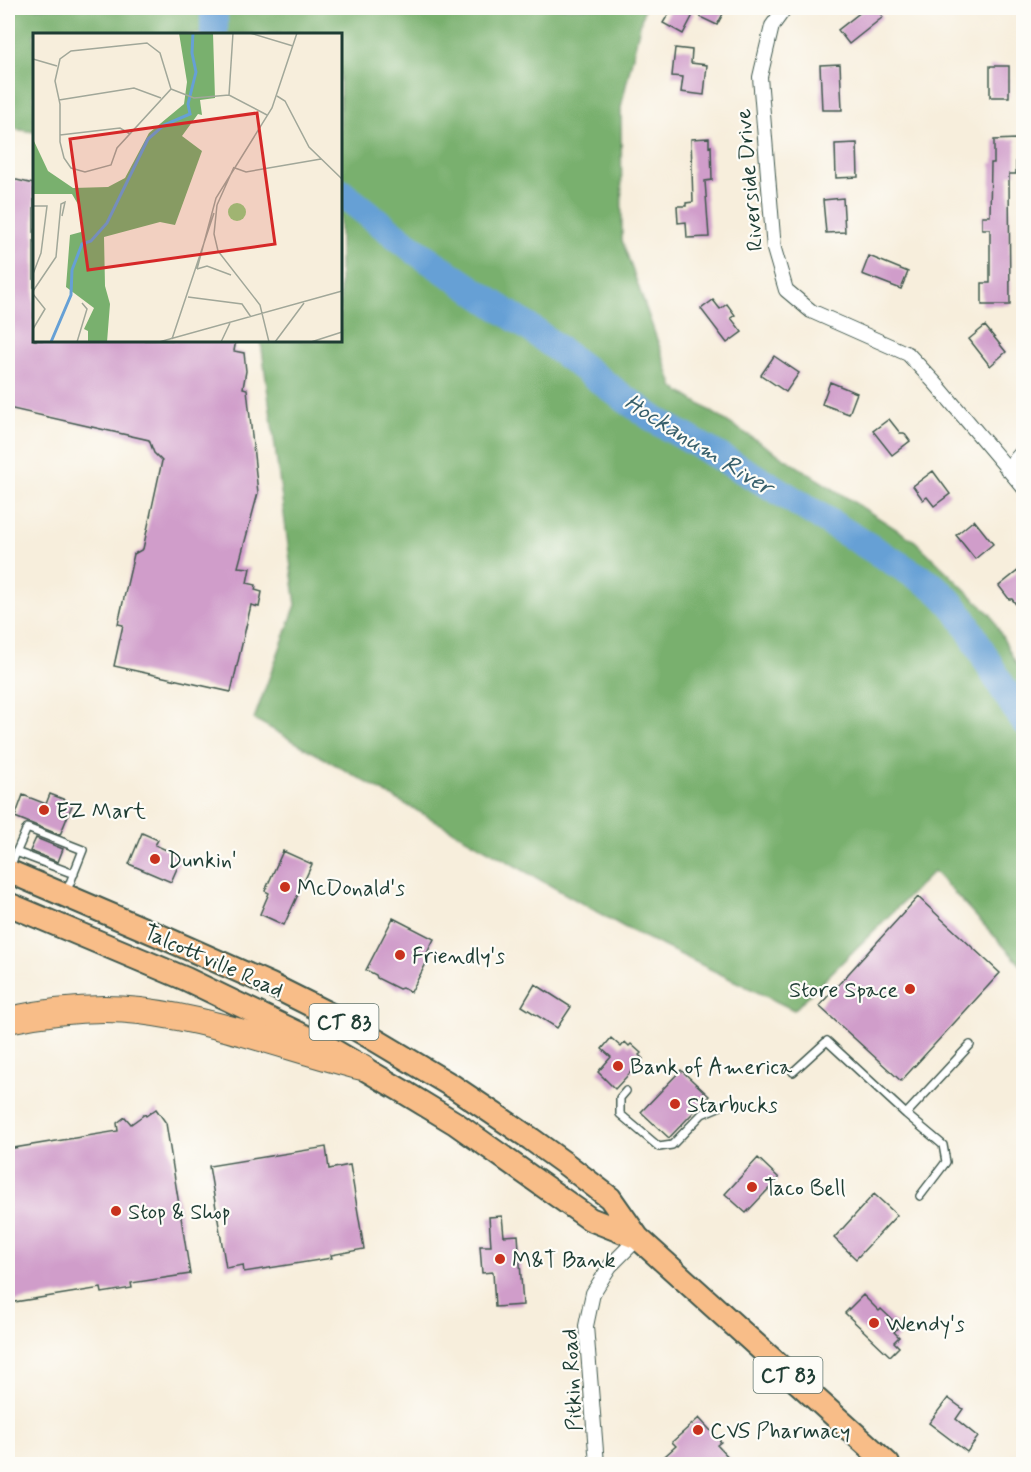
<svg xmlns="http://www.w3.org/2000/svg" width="1031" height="1472" viewBox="0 0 1031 1472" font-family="Mynerve,sans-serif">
<rect width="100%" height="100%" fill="#fdfcf7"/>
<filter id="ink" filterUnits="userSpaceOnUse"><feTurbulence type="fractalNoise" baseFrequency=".0167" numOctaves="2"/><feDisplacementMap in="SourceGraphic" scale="12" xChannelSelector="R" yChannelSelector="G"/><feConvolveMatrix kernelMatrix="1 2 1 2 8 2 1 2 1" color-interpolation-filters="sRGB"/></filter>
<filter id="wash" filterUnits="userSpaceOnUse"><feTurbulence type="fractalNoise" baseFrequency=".008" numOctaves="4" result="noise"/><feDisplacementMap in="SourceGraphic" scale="24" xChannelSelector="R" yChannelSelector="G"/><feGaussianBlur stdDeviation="1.35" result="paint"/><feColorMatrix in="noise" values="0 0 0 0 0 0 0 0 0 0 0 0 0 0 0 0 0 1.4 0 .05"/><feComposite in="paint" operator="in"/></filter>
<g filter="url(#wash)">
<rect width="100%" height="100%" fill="#f7eedc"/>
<path fill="#79b06e" stroke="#4c7651" stroke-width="1.5" d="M8,8H644L621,107L622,240L674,388L915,541L991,615L1023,677V967L934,871L794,1010L624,927L254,719L296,605L261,341L340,340V34H34V132L8,128Z"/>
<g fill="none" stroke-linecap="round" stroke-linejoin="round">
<path stroke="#66a0d5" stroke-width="28" d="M214,8V34
M340,192L417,252L534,331L621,396L657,421L767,484L933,586C959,607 969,629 985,657C997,679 1010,700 1024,721"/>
</g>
<g id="blocks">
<path fill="#d09dca" d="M672,8H683L694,13L683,34L663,23Z
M704,8H726L717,25L700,17Z
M866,8H875L883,17L849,44L838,30Z
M675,48L692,50L691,63L707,65L704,95L681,92L683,77L672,76Z
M840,64L842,110H822L820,65Z
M990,66H1009V97H990Z
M709,138V147L711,146L712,180L705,181L709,237L687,238L686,222L678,223L677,206H686V203L693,202L691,139Z
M1016,139V174H1009L1010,305H982V283H990V229H982V216H990L991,163H994V140Z
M857,143L858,177L836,178L835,144Z
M8,178L34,184V340H236L234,351L244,353L246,371L243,388L247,389L258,493L238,567L250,568L247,583L256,585L255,590L262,592L259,607L251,605L231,692L114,666L123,625L118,624L134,554L143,549L162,461L154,453L149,440L8,408Z
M843,198L845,232L826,233L823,200Z
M869,256L908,272L901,289L862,274Z
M713,300L720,309L727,304L735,315L731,318L742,332L727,343L701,309Z
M985,326L1006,352L990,366L969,339Z
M774,356L799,373L786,392L761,375Z
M830,382L857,393L849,414L822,404Z
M889,419L900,433H904L910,441L892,455L873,431Z
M933,471L950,494L934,506L927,497L923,500L913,486Z
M974,520L993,544L975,559L956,535Z
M1019,570L1023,577V614L1012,599H1009L999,586Z
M50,794L73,803L60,835L15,817L23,795L46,804Z
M142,833L158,840L155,845L182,857L171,882L129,864Z
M36,838L63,849L58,862L30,851Z
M283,851L312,864L284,925L260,914L269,893L265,891Z
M918,897L1000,973L901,1081L819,1006Z
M393,918L434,939L426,955L430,956L411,992L402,988L399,989L377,978L376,975L366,970Z
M535,984L571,1007L557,1028L522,1006Z
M611,1038L621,1047L625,1042L629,1046L631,1044L641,1053L639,1055L643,1059L615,1089L598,1072L611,1057L602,1049Z
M681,1070L709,1096L669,1138L641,1112Z
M156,1109L166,1123L190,1274L131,1283L132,1288L102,1293L101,1288L8,1303V1149L118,1131L117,1123L125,1117L131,1124L145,1114L146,1116Z
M326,1147L329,1169L350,1165L364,1249L331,1255L332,1258L244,1272L243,1265L226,1268L209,1166Z
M758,1158L779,1178L746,1213L725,1194Z
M874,1194L897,1215L856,1259L834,1238Z
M502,1216L504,1236L518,1235L523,1305L495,1307L493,1272L482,1273L480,1246H491L489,1217Z
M863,1295L879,1311L881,1309L899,1326L894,1332L899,1337L894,1342L899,1347L890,1356L845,1313Z
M948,1398L963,1409L956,1419L978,1437L967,1452L929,1423Z
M699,1418L721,1442L717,1445L735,1464H656L676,1446L672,1442Z"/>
</g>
</g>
<g filter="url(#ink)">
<use href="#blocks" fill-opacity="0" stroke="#3f584d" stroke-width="1.5"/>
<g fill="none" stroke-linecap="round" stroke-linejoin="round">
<defs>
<path id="lane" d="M16,852L74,874
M9,869L27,828L83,850L66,893
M793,1072L827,1041L906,1114L943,1145L946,1162L920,1196
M626,1091L620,1098V1114L659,1147L672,1145L702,1114L721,1106
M906,1114L970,1045"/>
<path id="street" d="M785,8L772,26L760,77L774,249L786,290L811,311L908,354L936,384L1024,488
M1007,469L1024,450
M597,1464L586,1326L593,1293L610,1266L638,1238"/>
<path id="primary" d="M8,871L158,935L271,985L337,1018L377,1041L454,1087L531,1139L567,1165L610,1198L638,1238L888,1464
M8,904L186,979L331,1049L404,1092L455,1123L590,1219L638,1238"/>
<path id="highway" d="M8,1020C51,1011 95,1006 140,1011C216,1020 288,1048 362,1067"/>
</defs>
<use href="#lane" stroke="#3f584d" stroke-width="10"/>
<use href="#street" stroke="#3f584d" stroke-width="16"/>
<use href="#primary" stroke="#3f584d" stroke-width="26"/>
<use href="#highway" stroke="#3f584d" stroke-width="28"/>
<use href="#lane" stroke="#fff" stroke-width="7"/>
<use href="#street" stroke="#fff" stroke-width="14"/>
<use href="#primary" stroke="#f8bd88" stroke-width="22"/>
<use href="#highway" stroke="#f8bd88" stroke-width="26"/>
</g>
</g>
<g fill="#c8321e" stroke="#fdfcf7" stroke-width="2">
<circle cx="44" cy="810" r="6"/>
<circle cx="155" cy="859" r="6"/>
<circle cx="285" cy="887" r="6"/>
<circle cx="400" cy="955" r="6"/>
<circle cx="910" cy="989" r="6"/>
<circle cx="618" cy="1066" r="6"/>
<circle cx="675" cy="1104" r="6"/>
<circle cx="752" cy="1187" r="6"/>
<circle cx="116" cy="1211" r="6"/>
<circle cx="500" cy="1259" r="6"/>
<circle cx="874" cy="1323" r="6"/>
<circle cx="698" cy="1430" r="6"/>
</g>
<g text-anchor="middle" stroke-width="4.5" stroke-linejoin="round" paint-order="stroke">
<g fill="#fdfcf7" stroke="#62766e" stroke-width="1.5">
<rect x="309.5" y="1004" width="69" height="36" rx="4.5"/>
<rect x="753.5" y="1357" width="69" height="36" rx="4.5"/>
</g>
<g font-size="21" font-weight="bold" fill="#1f3d34">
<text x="344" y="1029">CT 83</text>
<text x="788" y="1382">CT 83</text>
</g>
<g font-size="22" fill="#1f3d34" stroke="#fdfcf7">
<text transform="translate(748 180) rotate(-95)" y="8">Riverside Drive</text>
<text transform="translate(214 960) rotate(24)" y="8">Talcottville Road</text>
<text transform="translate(571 1380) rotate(-93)" y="8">Pitkin Road</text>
</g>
<g font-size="22" fill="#1f3d34" stroke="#fdfcf7" text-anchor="start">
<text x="56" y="818">EZ Mart</text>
<text x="167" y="867">Dunkin'</text>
<text x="297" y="895">McDonald's</text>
<text x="412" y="963">Friendly's</text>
<text x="898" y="997" text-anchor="end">Store Space</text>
<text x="630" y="1074">Bank of America</text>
<text x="687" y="1112">Starbucks</text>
<text x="764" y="1195">Taco Bell</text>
<text x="128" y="1219">Stop &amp; Shop</text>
<text x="512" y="1267">M&amp;T Bank</text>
<text x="886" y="1331">Wendy's</text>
<text x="710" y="1438">CVS Pharmacy</text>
</g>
<g font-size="24" font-style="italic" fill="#38606c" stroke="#fdfcf7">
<text transform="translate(699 444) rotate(32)" y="8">Hockanum River</text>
</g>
</g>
<g transform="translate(33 33)">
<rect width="309" height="309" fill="#f7eedc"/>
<path d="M195 179a9 9 0 1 1 18 0a9 9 0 1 1-18 0Z" fill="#97cd7f"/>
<path d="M146,0H180L182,65L167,67L169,82L165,81L149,103L169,118L142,192L127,189L71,204L72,253L77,271L74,309H55V298L51,296L61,275L33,254L37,202L48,199L50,192L46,173L39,161H0V106L15,138L40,155L75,154L92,145L116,100L151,71L154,49Z" fill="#79b06e"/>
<path fill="none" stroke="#66a0d5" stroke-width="3" d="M18,309L38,262L39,237L49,211L58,208L74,190L115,106L131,92L157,81L155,71L163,39L159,20L160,0"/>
<path fill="none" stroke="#a1a799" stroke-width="1.5" d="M217,0L260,13M114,10L127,20L138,56L84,115L78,132L52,139L38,135L31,125L27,109V71L22,48L27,26L38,18ZM0,26L24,33M138,56L161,65L196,62L234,82M196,62L200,0M244,63L252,68L276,114L309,146M26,67L101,55L128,65M27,102L87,95L97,101M202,135L213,139L288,126M184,172L201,134M184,172L181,201L185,218L227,272L236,309M0,173H14L8,220L0,241M164,236L183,165L239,75L264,0M164,236L174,233L198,242M0,258L23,224L28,171L32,169L29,183M0,261L12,276L0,296M155,264L209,271L218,284M139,306L181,180M44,309L54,276L49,270M126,309L309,258M188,309L197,290M242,309L271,270M278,309L309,299"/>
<path fill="#d62828" fill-opacity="0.15" stroke="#d62828" stroke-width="3" d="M224,80L242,211L55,237L37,106Z"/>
<rect width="309" height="309" fill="none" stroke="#1f3d34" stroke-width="3"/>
</g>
<rect width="1031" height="1472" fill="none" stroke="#fdfcf7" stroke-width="30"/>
</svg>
